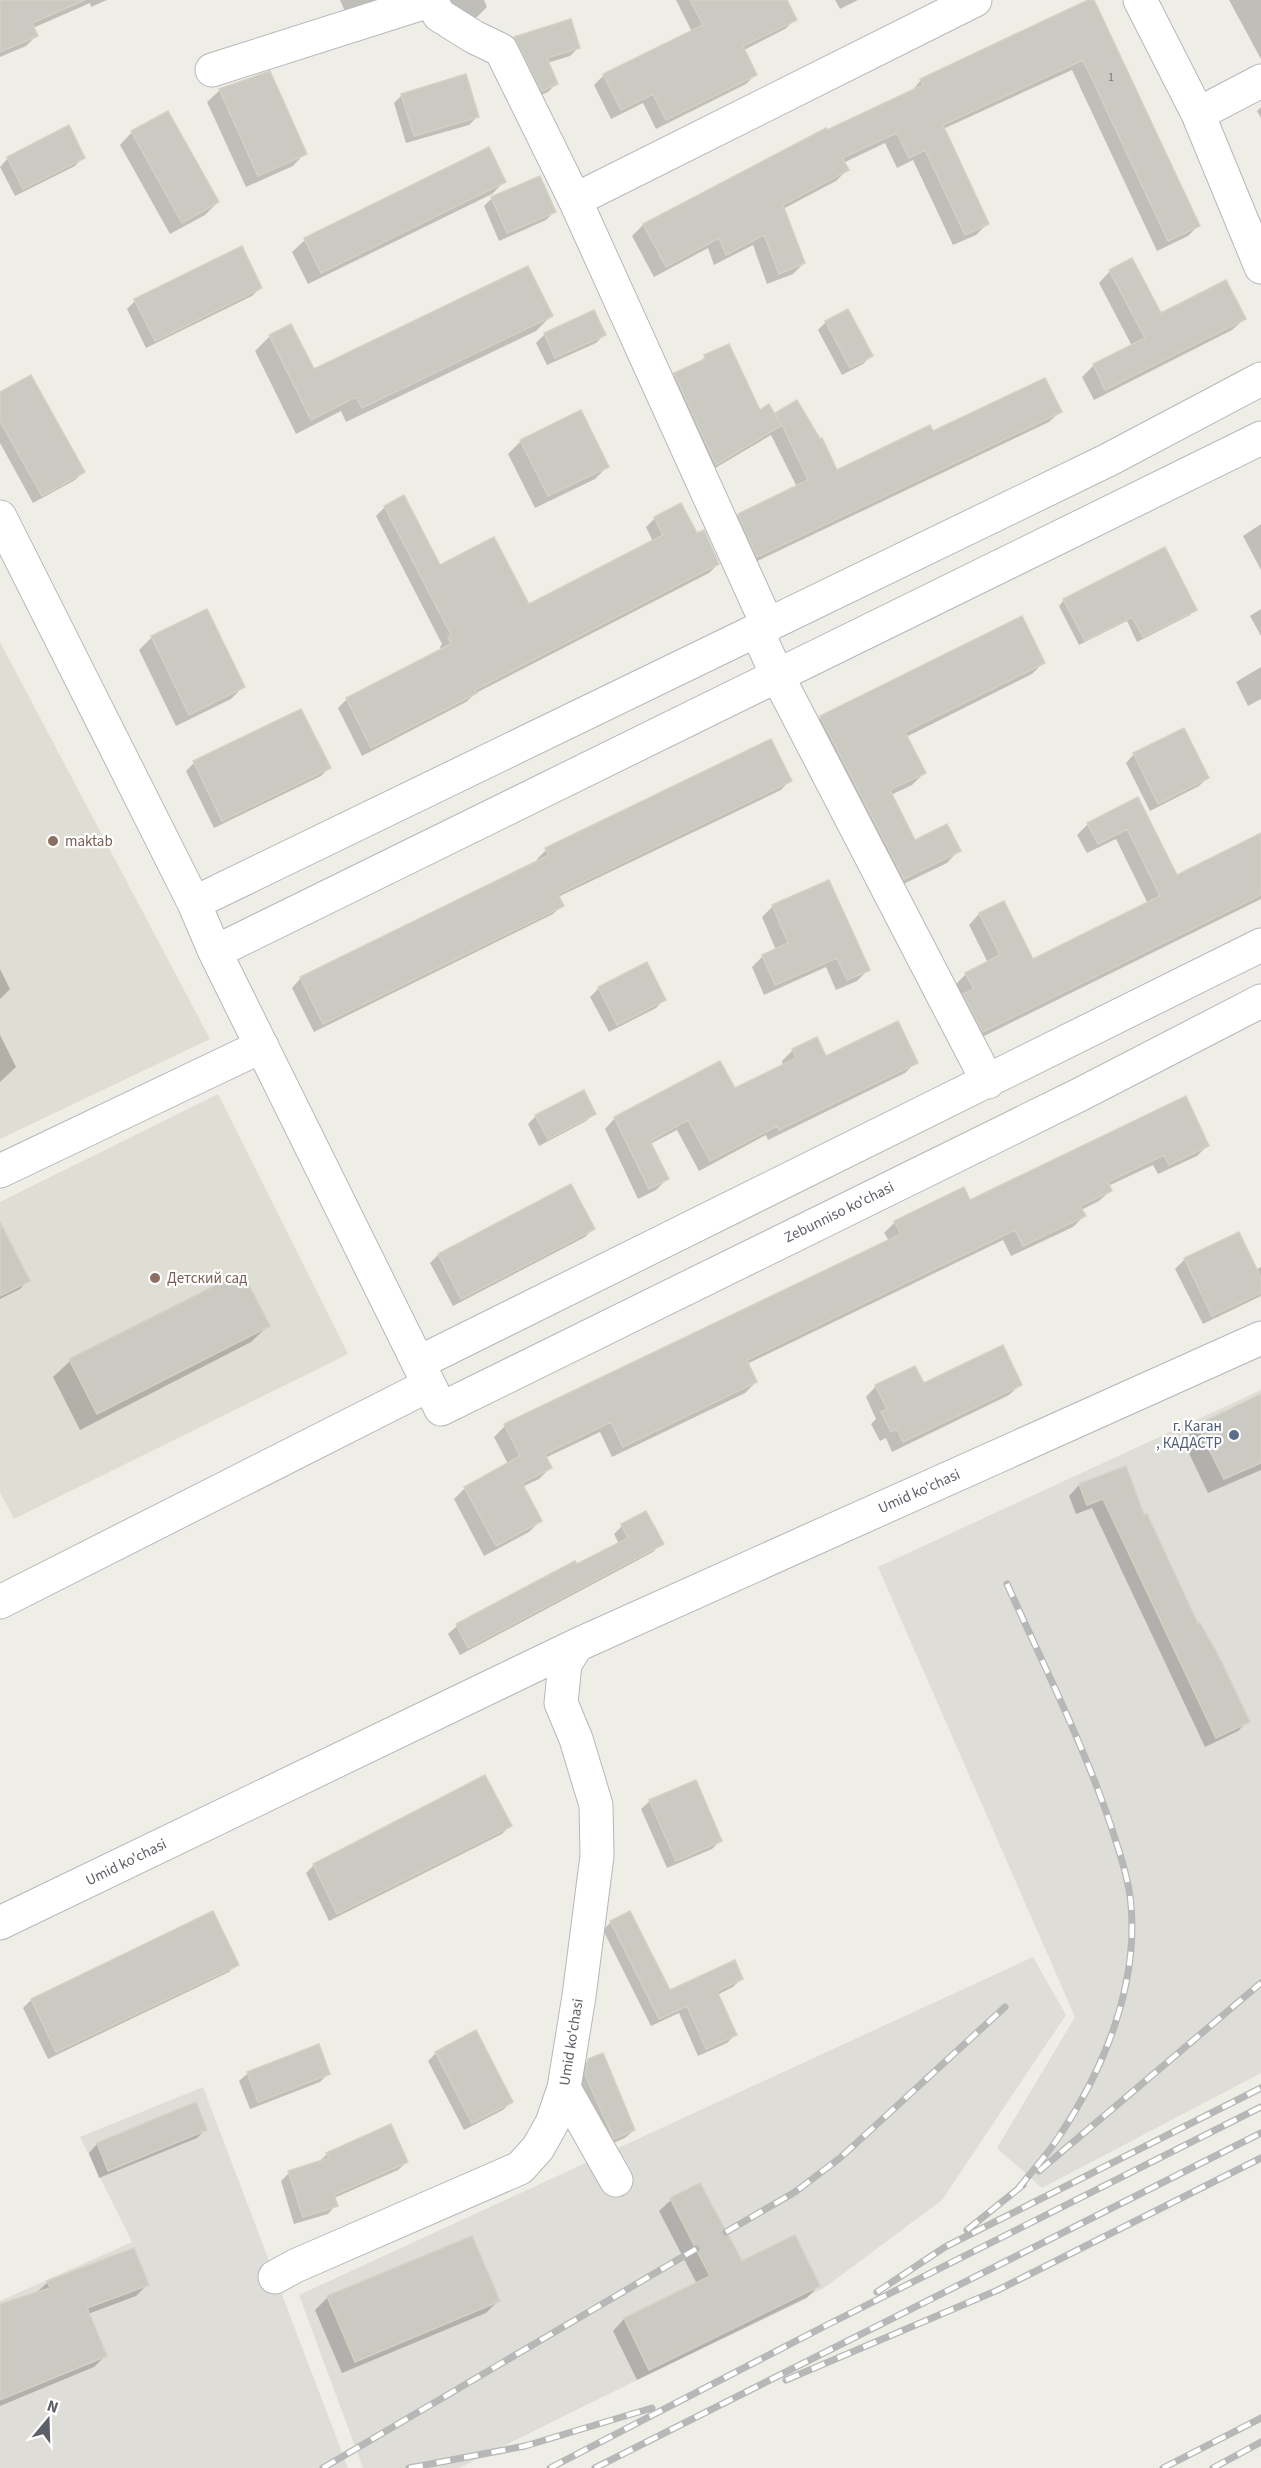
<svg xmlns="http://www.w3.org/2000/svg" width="1261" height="2468" viewBox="0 0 1261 2468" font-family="'Source Sans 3',sans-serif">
<rect width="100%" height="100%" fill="#efeee6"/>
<path fill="#deddd8" d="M1261,1390V2073L1042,2188L997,2148L1075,2017L878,1567Z
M1033,1957L1066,2015L942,2200L824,2288L459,2468H363L299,2295Z
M203,2087L348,2468H0V2301L132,2242L80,2137Z"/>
<path fill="#dfded4" d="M0,642L210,1039L0,1139Z
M218,1094L348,1354L14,1519L0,1492V1202Z"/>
<path fill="#0003" d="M0,0H107L91,7L90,3L33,28L36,36L26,46L0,57Z
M340,0H380L346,14Z
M437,0H484L487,7L477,17L462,23Z
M676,0H785L795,19L785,29L744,50L756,74L746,84L656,129L643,103L611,119L594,85L604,75L692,32Z
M835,0H858L840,9Z
M1092,0L1199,225L1188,236L1157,251L1072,70L943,129L987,224L976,235L953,245L913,160L897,168L885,143L843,163L847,170L836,181L783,209L804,263L793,274L767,284L753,245L714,265L708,248L654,277L632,236L643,225L825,130L826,132L911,92L921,80Z
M1229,0H1261V59Z
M570,21L579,47L570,56L547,63L556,84L548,92L534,98L506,47L514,39Z
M220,90L305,153L293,166L246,187L207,102Z
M402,95L477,117L469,125L406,143L394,103Z
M1261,107V118L1257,111Z
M132,132L218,202L205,215L170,234L120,145Z
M488,149L504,182L492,194L308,284L292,252L305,240Z
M83,157L75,166L15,196L0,167L8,158Z
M492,198L554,212L546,220L499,241L484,206Z
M1110,271L1161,315L1244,319L1232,330L1094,400L1082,377L1093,366L1132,346L1099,283Z
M261,287L252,296L146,348L127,309L135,301Z
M594,312L604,335L596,343L547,365L536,343L544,335Z
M551,316L536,331L346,422L341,411L296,434L255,351L270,336L313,371Z
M826,322L871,356L863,364L842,375L818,330Z
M705,357L759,413L774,416L776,414L836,472L932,433L1060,412L1049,422L747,566L728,525L739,515L797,487L771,435L705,474L665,385L675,375L697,365Z
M0,393L83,472L75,480L33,503L0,443Z
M521,441L607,467L595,479L535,508L508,454Z
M680,505L696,535L718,564L709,573L476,693L466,702L362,756L338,708L347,699L441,650L440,647L442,644L376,516L385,507L439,567L528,606L653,542L646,527L655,518Z
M1261,524V570L1243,536Z
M1064,600L1195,609L1190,615L1137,642L1127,621L1079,645L1059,606Z
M1261,609V636L1250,616Z
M1021,618L1044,662L1032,674L906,737L924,773L912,785L891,795L914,842L959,850L947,863L891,890L808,730L820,718Z
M152,637L243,687L231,699L176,726L139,650Z
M1261,667V699L1248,706L1236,682Z
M300,711L329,768L321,776L214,828L186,771L194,763Z
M1134,754L1207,778L1199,786L1150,811L1126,763Z
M790,780L781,790L558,897L562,905L553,914L314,1032L292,988L301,978L539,862L537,859L546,850Z
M1138,799L1176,877L1261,835V899L972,1042L955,985L966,974L988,963L969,925L979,914L1004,903L1033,961L1148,904L1116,839L1087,853L1077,835L1088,824Z
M773,906L868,970L857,981L836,990L826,967L764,995L752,967L763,956L776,950L762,917Z
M646,964L664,1000L656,1008L609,1032L590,997L599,988Z
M0,969L10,989L0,999Z
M0,1035L16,1067L0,1082Z
M816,1039L825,1058L916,1062L905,1073L768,1140L766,1135L699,1171L677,1130L650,1144L667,1179L656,1190L638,1199L605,1129L615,1118L734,1090L783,1066L782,1061L792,1051Z
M1185,1098L1208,1145L1197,1156L1158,1174L1153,1165L1108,1186L1110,1191L1099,1201L1081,1210L1084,1216L1073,1227L1011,1256L1003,1240L747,1364L756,1382L745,1393L612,1457L600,1432L545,1458L550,1468L539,1479L522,1487L540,1521L529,1532L484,1556L454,1499L465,1488L508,1464L494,1437L505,1426L889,1241L884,1233L895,1222L969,1202Z
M595,1113L586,1121L539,1146L528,1124L536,1116Z
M593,1229L585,1237L453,1306L430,1263L438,1255Z
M1238,1234L1255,1270L1261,1267V1296L1203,1324L1175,1269L1184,1260Z
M0,1236L28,1280L20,1289L0,1299Z
M268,1326L251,1342L80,1430L53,1377L70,1361Z
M923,1385H1020L1009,1395L892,1452L886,1438L880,1441L871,1424L876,1419L866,1397L876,1386Z
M1261,1395V1470L1208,1493L1183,1441L1198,1426Z
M1125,1468L1143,1517L1248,1721L1238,1731L1205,1747L1092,1508L1076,1514L1069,1496L1079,1485Z
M622,1526L662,1543L653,1552L460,1655L448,1634L457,1626L574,1563L576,1567L619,1544L614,1534Z
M650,1801L721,1840L712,1849L667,1868L641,1809Z
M510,1826L502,1834L329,1921L306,1873L314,1865Z
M212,1913L237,1964L229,1972L48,2059L23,2008L31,2000Z
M611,1922L669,1992L742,1978L733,1987L717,1995L735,2035L727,2043L698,2056L679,2013L651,2026L603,1930Z
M436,2053L511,2102L503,2110L464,2130L428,2061Z
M589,2060L634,2130L625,2138L606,2146L578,2084L580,2069Z
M248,2073L328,2074L320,2082L250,2109L239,2081Z
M195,2104L206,2129L197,2138L99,2178L89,2153L97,2144Z
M327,2154L407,2162L398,2170L334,2198L336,2205L328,2214L294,2224L281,2181L289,2173L319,2162Z
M700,2185L741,2263L818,2286L807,2298L637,2380L613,2331L624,2319L697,2284L659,2211L671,2200Z
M48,2282L147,2285L136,2296L88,2314L105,2356L94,2367L0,2406V2306L36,2293Z
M328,2297L498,2301L486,2313L342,2373L315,2310Z"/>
<path fill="#cac9c2" stroke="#d4d1c4" stroke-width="1.5" d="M0,0H85L32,23L38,36L0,52Z
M690,0H787L797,20L743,46L757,75L666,120L653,94L621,110L603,74L703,25Z
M1088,0H1094L1200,226L1168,241L1083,60L943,125L989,224L965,235L925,150L909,158L897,133L842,158L849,170L783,205L805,263L779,274L764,235L726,255L719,238L666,267L643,224L826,128L827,130L923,85L920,79Z
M571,19L580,48L547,58L558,84L542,91L514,37Z
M270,71L307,154L258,176L219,89Z
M466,74L479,117L414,136L401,94Z
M168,111L219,202L182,223L131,131Z
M69,125L85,158L23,189L7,157Z
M489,147L506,182L321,273L304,238Z
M540,176L556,212L507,233L491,197Z
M242,246L262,288L155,341L134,299Z
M1132,258L1161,313L1226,280L1246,319L1105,390L1093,364L1145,338L1109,270Z
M528,266L553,316L362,408L356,397L311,420L269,335L291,324L314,369Z
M848,309L873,356L850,368L825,321Z
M594,310L606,335L555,358L544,333Z
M729,344L760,410L769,404L781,425L775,413L797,400L820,439L822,438L837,470L930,425L933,431L1045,378L1062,412L757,557L738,514L808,480L782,425L716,465L674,373L705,359L704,355Z
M31,375L85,472L42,496L0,421V392Z
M581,410L609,467L548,496L520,440Z
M404,495L440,565L494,537L529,604L663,535L654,517L681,503L697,533L704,530L719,564L475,690L477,693L371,748L346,698L451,644L448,637L451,635L384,506Z
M1165,547L1197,610L1143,637L1132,617L1085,641L1063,599Z
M207,609L245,687L189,715L151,636Z
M1022,616L1045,663L905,732L926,773L890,790L915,840L947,824L961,851L904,879L820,716Z
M301,709L331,768L222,821L193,761Z
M1184,728L1209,778L1158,804L1133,753Z
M771,739L792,781L558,894L564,906L323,1024L300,977L549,855L545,848Z
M1138,797L1177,875L1261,833V895L983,1032L963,994L974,989L965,973L1000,955L979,913L1004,901L1033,959L1160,896L1127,829L1098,844L1087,823Z
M829,880L870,970L847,980L837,958L775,985L762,955L788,943L772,905Z
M647,962L666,1000L617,1025L598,987Z
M898,1021L918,1063L779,1130L777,1126L710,1161L688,1120L650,1141L669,1179L649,1189L614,1117L720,1061L735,1088L796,1058L792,1049L817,1037L826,1056Z
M584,1090L596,1114L548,1139L535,1115Z
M1186,1096L1209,1146L1169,1165L1164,1155L1108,1182L1112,1191L1080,1206L1086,1216L1023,1246L1015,1230L747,1360L757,1382L623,1447L611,1422L545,1454L552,1468L522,1483L542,1521L496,1546L464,1487L520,1456L504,1424L901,1234L894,1221L964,1187L970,1200Z
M571,1184L595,1229L461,1299L438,1254Z
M0,1222L30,1281L0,1296Z
M1239,1232L1261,1278V1293L1212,1316L1184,1258Z
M242,1272L270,1326L97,1414L69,1359Z
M1003,1345L1022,1385L903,1442L897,1429L891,1432L881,1412L887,1409L875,1385L915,1366L924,1383Z
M1261,1394V1463L1224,1479L1197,1425Z
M1126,1466L1144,1515L1147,1514L1198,1624L1200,1623L1220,1659L1250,1722L1216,1738L1103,1499L1087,1505L1079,1484Z
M646,1511L664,1544L468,1648L456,1624L575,1561L577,1564L628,1538L621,1524Z
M485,1775L512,1826L337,1914L313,1864Z
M696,1780L722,1841L676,1861L649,1800Z
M213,1911L239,1965L56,2052L31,1999Z
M630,1911L670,1990L735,1960L743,1979L717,1991L737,2035L706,2049L687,2006L659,2019L610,1921Z
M476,2030L513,2102L472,2123L435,2052Z
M319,2044L330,2074L258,2102L247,2072Z
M603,2053L635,2130L614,2139L585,2075L588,2059Z
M196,2102L207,2130L108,2171L97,2143Z
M391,2124L408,2162L334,2195L338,2206L303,2217L288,2171L329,2158L326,2153Z
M700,2183L742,2261L795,2235L820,2286L649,2370L624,2318L710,2276L670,2198Z
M472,2236L500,2301L355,2362L327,2296Z
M134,2248L149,2285L87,2308L107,2356L0,2400V2304L50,2288L47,2281Z"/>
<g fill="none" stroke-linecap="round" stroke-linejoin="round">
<defs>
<path id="minor" d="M431,0L439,15L474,37L501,50L575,200L768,626
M1140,0L1198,114L1261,267
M212,70L432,0
M1198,114L1261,81
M575,200L975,0
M0,517L194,903L215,952L441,1409L1079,1095L1261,1001
M757,631L778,677L988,1082
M194,903L1108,460L1261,379
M215,952L1261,438
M0,1171L262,1046
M418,1363L1261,945
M0,1602L429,1385
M0,1923L577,1645
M564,2088L616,2180
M275,2277L295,2266L520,2168L538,2148L552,2123L564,2088L579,1996L597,1856L596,1805L576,1739L561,1703L565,1664L577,1645L1261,1338"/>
</defs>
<use href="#minor" stroke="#b6b7bc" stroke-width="35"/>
<use href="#minor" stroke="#fff" stroke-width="33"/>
<defs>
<path id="rail" d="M1007,1584C1043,1664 1083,1743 1111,1826C1119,1851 1129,1879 1131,1905C1138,1986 1104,2069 1060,2135C1048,2154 1032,2171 1018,2189
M1039,2171L1261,1983
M967,2230L1023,2185
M726,2232L795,2192L840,2158L1005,2007
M877,2292L945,2247L1261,2088
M786,2380L998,2290L1261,2158
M323,2468L696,2249
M409,2468L525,2446L652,2408
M550,2468L827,2325L1261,2107
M595,2468L1261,2133
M1163,2468L1261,2418
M1213,2468L1261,2442"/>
</defs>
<use href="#rail" stroke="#b6b7b7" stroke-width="7"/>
<use href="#rail" stroke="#fff" stroke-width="4.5" stroke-dasharray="14" stroke-linecap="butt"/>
</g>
<g fill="#8d6e63" stroke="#fff" stroke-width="2">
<circle cx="53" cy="841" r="6"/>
<circle cx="155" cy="1278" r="6"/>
</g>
<circle fill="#5c6f8a" stroke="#fff" stroke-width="2" cx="1234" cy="1435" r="6"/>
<g text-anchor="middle" stroke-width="4.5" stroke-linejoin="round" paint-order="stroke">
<g font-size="12" fill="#787a7d">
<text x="1111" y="81">1</text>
</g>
<g font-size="15" fill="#785e54" stroke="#fff" text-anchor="start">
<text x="65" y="846">maktab</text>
<text x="167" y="1283">Детский сад</text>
</g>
<g font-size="15" fill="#5d6066" stroke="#fff">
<text transform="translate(839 1212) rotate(-26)" y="5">Zebunniso ko'chasi</text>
<text transform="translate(919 1491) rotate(-24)" y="5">Umid ko'chasi</text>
<text transform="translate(126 1862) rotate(-26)" y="5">Umid ko'chasi</text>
<text transform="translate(571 2042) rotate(-81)" y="5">Umid ko'chasi</text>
</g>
<g font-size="15" fill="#4e5e75" stroke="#fff" text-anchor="end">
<text x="1222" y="1431">г. Каган<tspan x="1222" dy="17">, КАДАСТР</tspan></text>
</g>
</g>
<g transform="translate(48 2420) rotate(19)" stroke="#ffffff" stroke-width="4.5" paint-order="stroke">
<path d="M0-4.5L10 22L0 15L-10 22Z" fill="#5d6066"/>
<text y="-9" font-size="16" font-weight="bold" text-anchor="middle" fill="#5d6066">N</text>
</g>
</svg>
